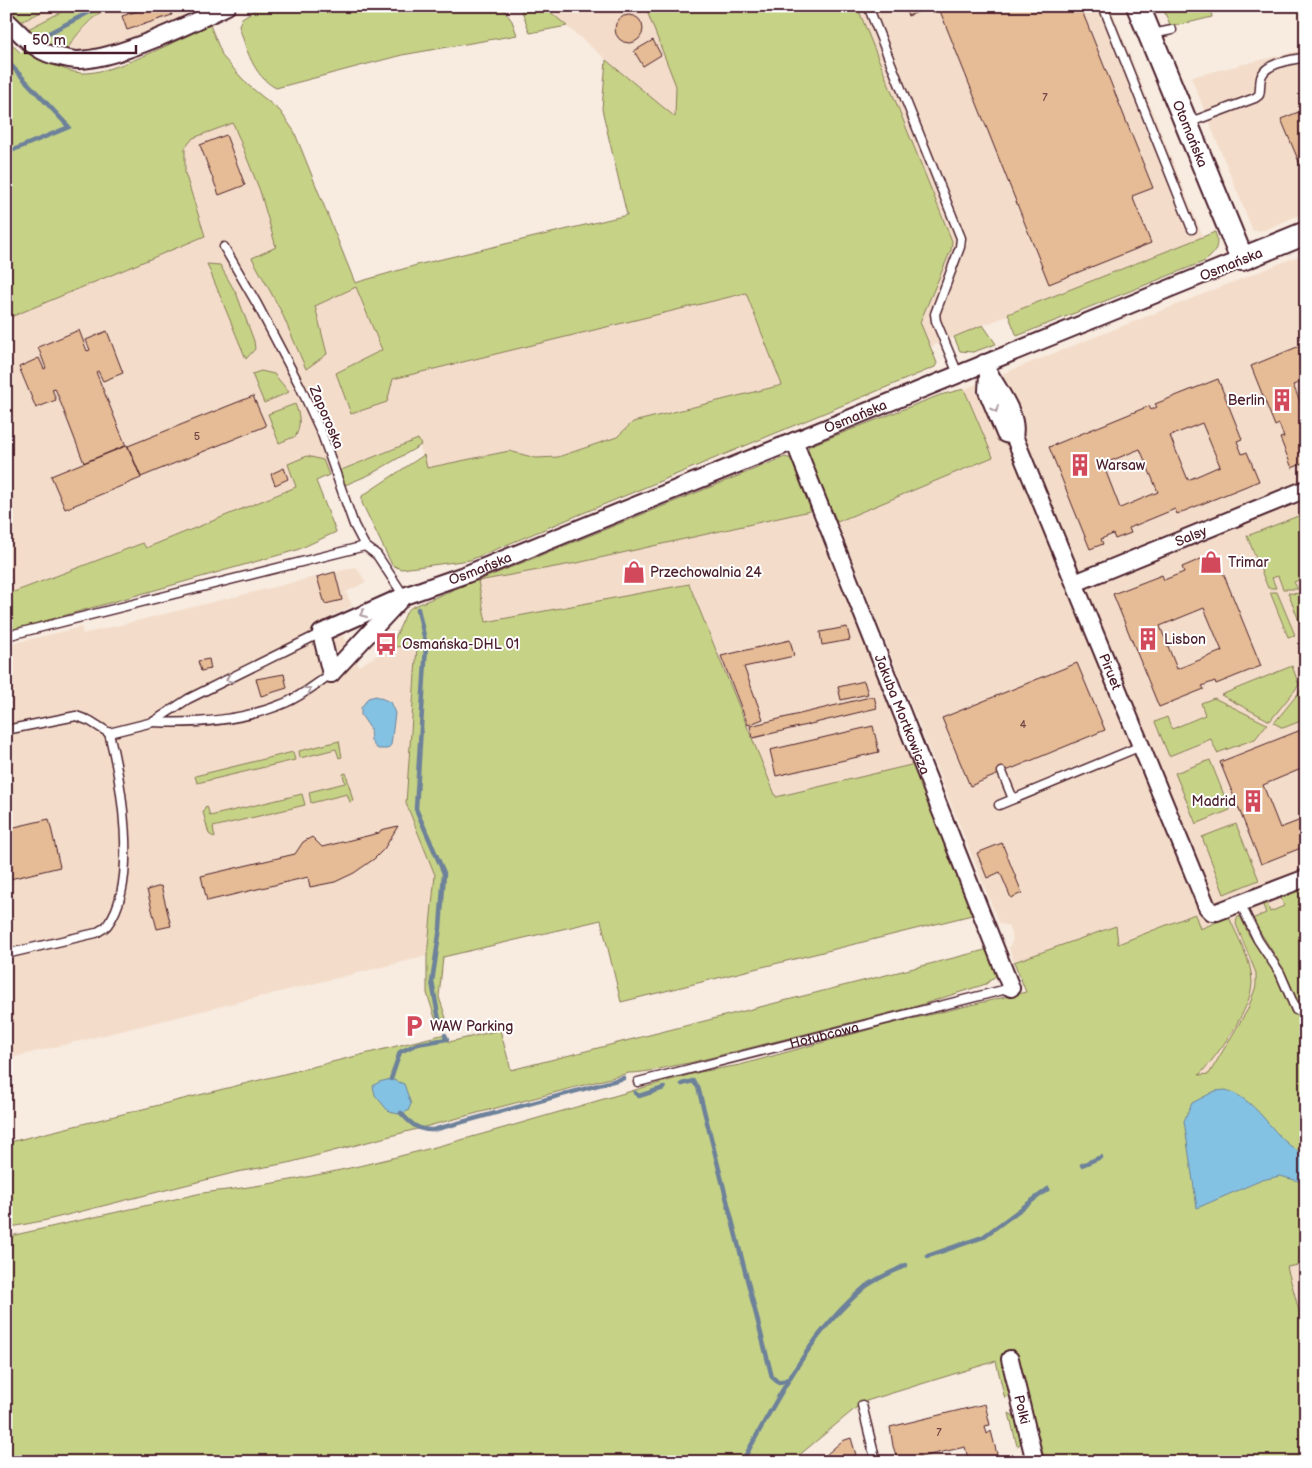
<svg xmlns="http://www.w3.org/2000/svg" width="1312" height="1468" viewBox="0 0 1312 1468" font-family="'Balsamiq Sans',sans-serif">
<rect width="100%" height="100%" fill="#f8ebe0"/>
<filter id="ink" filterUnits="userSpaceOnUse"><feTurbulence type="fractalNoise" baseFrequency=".02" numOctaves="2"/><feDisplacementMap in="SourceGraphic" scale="10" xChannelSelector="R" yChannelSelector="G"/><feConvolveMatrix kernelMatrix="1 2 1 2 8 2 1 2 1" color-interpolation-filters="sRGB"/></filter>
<g filter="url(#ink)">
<path fill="#f3ddca" d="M53,6H73L26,30L19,23Z
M110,6H184L188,19L97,52L65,53L71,42L101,11Z
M543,6H1110L1203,237L930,347L633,422L617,437L558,457L536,458L509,451L427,468L417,439L146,548L143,543L6,595V160L230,65L248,85L280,111L294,131L355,283L746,293L675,118Z
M1306,49V212L1265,230L1253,231L1191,77Z
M1306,253V1348L1141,1272L1014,962L1009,948L1013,939L1008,926L999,923L837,522L993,457L964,389Z
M810,511L915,764L776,797L689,584L486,622L477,581L577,563Z
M356,567L366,582L346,592L352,606L332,616L359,666L391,647L417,646L406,803L435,875L427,956L6,1059V645L81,627L83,634Z"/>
<path fill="#c6d386" stroke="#887958" d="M10,6H53L19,23L12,14Z
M73,6H110C92,16 75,35 65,53L51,49L26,30Z
M261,6H501L512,21L517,35L402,55L276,88C253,76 246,48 239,26L242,18Z
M520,6H543L567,26L530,33Z
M645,6H857L952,241L951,250L920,322L937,363L935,367L470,560L401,569L392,565L362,503V496L424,455L427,468L509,451L536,458L558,457L617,437L633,422L782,385L746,293L393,379L387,402L351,414L336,373L382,350L356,287L315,306L327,354L306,369L281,311L252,258L276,247L260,191L233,123L193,138L185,148V173L205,236L6,319V46L11,44L21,53L25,49C43,59 61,71 81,73C113,75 179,39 210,25L223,57L248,85L280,111L294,131L355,283L417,265L627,215L602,109L606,60L675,117L676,86Z
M1162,6H1210L1212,17L1171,27Z
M1215,232C1220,246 1215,255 1203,262L1017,336L1008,314Z
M207,264L220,265L237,295L254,341L255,349L246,359Z
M983,325L996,344L973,352L960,351L954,337Z
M261,371L274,374L289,392L264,403L252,374Z
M964,389L993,457L837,522L828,501L824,503C819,490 803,458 809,446L940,395Z
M295,404C300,416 301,423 296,436L279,443L268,414Z
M418,439L421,445L371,474L345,485L339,471Z
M307,456L323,460L329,475L316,481L336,532L297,550L6,632V595L143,543L146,548L296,487L288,464Z
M785,457L792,459C800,472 811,495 810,511L577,563L478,581L486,622L689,584L776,797L915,764L976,914L621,1002L601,920L443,957L439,997L446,1018L436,1021L427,993V956L435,875L406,803L417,646L391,647L407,611L412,607L472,582L477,581Z
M1306,513V577L1294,582L1298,589H1283L1278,576L1272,578L1276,588H1268L1247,536Z
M1270,592H1277L1295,635L1288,637Z
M1288,593L1306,594V630L1303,631Z
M1292,666L1299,685L1270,721L1221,695Z
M1301,690L1306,701V719L1283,728L1274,723Z
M1214,698L1267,724L1255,739L1217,753L1211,739L1169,756L1155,722L1167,717L1172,729L1205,715L1201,703Z
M339,741L342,757L339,758L336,749L300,758L299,751Z
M293,752L295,760L197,783L195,776Z
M1210,760L1230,810L1196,824L1175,773Z
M346,773L353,801L350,802L347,794L311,803L309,792L345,783L343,774Z
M302,794L305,805L213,827L215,838L209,834L203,812L205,807L207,806L210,816Z
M1236,824L1259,880L1224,894L1202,837Z
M1306,885V1268L1304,1264L1287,1267L1306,1336V1462H1043L1010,1393L1005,1399L996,1361L863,1402L791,1462H6V1237L202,1193C372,1175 535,1116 700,1072L740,1065L882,1026L1026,992L1014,962L1116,926L1118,944L1195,914L1200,929L1229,917C1237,936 1252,961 1252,982C1252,1009 1217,1056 1199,1075L1209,1074L1248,1009L1256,986V973L1236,924L1237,918L1240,916L1249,935L1275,974L1293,1013L1301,1010L1283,968L1252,919L1266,913L1262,903L1266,901L1270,912L1284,906L1280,895Z
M989,949L998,974L986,984L917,1006L689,1063C669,1066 648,1073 629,1073L288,1163L237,1172L47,1220L6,1228V1143L445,1034L449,1042L500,1030L511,1070Z
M1009,1413L1017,1418L1022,1441L1019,1445L1017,1446Z"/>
<path fill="#84c2e4" stroke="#6d819a" d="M376,696L390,702L395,713L391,745L387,749H378C369,742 371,738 370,728L361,715V708L368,698Z
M391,1079L404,1084L411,1104L408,1111L399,1114L389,1112L375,1095L373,1086L379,1082Z
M1226,1090C1263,1102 1272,1141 1306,1155V1183L1280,1176L1262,1180L1197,1208L1184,1121L1192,1103L1215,1091Z"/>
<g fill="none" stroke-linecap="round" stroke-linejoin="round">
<path stroke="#6d819a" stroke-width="4.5" d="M49,33L101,6
M6,60L69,127L6,153
M418,609L426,645L416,809L444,873L440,928L432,982L439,1020
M391,1079L400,1052L417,1044L447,1039L445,1035
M682,1084L693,1081L698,1087L772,1377L779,1383L790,1378
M635,1093L639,1096L664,1088
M401,1113C410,1123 418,1131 433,1130L624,1078
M1082,1165L1101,1157
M928,1256L983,1237L1048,1189
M742,1462C778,1398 808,1335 865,1287C877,1278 893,1272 906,1265"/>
</g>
<path fill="#e6bc96" stroke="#4a1f2b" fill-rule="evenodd" d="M152,6H169L172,15L127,30L122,16Z
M904,6H933L908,16Z
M938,6H1080L1153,188L1132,196L1151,243L1049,284Z
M615 29a14 14 0 1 1 28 0a14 14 0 1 1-28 0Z
M653,40L661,55L643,66L634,51Z
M1306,109V167L1302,169L1281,119Z
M226,135L245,185L219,195L200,145Z
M79,330L87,351L90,350L86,340L107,331L123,373L103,381L98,371L96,372L126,446L84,463L55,388L52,389L56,400L36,408L19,367L39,358L44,369L46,368L38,347Z
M1302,345L1306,347V380L1293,385L1306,415V462L1292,468L1280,438L1284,437L1279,424L1275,426L1251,366Z
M1218,379L1242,439L1237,441L1242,454L1247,452L1259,481L1177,514L1175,509L1129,528L1131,533L1115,539L1113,534L1101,539L1103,544L1090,549L1049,447L1149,406L1151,410L1157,407L1155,404ZM1202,423L1220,466L1188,480L1170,436ZM1140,449L1158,492L1120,508L1103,464Z
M253,396L266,426L141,477L128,446Z
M127,445L141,478L65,509L51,476Z
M284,468L288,479L275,485L271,474Z
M1215,553L1261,666L1216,684L1215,681L1202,686L1204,689L1159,707L1113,594L1162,575L1164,580L1184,572L1182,567ZM1204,608L1222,651L1177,669L1160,626Z
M335,572L342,600L325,604L317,577Z
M847,627L850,640L822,645L820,632Z
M790,640L794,656L744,667L763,719L748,725L721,656Z
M209,659L211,669L201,671L198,661Z
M1077,663L1105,730L970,786L942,718Z
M284,674L287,688L261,696L256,679Z
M864,681L868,694L841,700L838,687Z
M874,696L877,708L753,738L750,726Z
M873,726L879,752L776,776L770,750Z
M1306,728V767L1263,785L1280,828L1306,818V846L1261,864L1220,762Z
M49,819L60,867L6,880V829Z
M398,826L384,849L374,859L354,873L335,882L310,887L308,877L207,901L201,876L295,854L303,842L312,837L322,847L379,833L381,830Z
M1002,843L1022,893L1011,898L1000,872L987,878L977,853Z
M161,886L171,926L157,929L147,890Z
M985,1404L990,1425L985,1426L987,1434L991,1431L998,1458L994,1459L995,1462H969L965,1447L898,1462L893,1446L890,1427Z
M851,1438L856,1455L852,1456L853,1460H857V1462H818L842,1441Z"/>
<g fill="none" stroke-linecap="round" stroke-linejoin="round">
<defs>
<g id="lane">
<path d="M868,6L961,238L960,247L935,314L936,321L958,374"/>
<path d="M1103,6L1192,229"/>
<path d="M1152,34L1172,30"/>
<path d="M1188,123L1255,98L1259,95C1261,89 1259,81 1262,75C1268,62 1293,60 1306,57"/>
<path d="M224,247L257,304L300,386L322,434L354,525L365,546L377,555L404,596"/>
<path d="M6,636L365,546"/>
<path d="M153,722C196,724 245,720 285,703C302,696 316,684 331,674"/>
<path d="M6,730L76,716L90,721L109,733L153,722L188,699L321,633"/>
<path d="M1002,772L1013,799"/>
<path d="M999,805L1141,746"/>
<path d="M1240,903L1258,940L1280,973L1296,1010"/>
<path d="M6,954L96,933C100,930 106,928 108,924C139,883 121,780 109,733"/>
<path id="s1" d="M638,1082L1011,988"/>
<path d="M862,1405L876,1462"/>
</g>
<g id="street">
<path d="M6,20C21,33 32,49 52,55C60,57 70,60 78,60C117,59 191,24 227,6"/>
<path id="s2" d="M984,363C992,383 1020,413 1014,436L1207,907L1212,912H1217L1306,878"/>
<path d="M988,375L987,391L1005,434L1014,436"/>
<path id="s3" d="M794,441L1011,988"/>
<path id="s4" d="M1075,583L1306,489"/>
<path id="s5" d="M331,674L321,633L404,596L467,574L1242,259"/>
<path d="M331,674L401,599"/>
<path id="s6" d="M1010,1359L1035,1462"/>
</g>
<g id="secondary">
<path id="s7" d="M1138,6L1242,259L1306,233"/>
</g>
</defs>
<use href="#lane" stroke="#4a1f2b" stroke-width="11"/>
<use href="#street" stroke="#4a1f2b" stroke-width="20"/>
<use href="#secondary" stroke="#4a1f2b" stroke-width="26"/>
<use href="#lane" stroke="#fff" stroke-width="8"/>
<use href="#street" stroke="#fff" stroke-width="16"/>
<use href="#secondary" stroke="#fff" stroke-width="22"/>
</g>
<defs><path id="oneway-chevron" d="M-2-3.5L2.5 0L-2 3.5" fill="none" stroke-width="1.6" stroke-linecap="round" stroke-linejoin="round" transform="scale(1.25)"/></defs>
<g stroke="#ae9aa0">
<use href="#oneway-chevron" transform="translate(995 409) rotate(67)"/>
<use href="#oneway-chevron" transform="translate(363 614) rotate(156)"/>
<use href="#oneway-chevron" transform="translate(229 679) rotate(154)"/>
<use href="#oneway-chevron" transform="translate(308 690) rotate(-35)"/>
</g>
</g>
<defs>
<symbol id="building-bare" viewBox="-9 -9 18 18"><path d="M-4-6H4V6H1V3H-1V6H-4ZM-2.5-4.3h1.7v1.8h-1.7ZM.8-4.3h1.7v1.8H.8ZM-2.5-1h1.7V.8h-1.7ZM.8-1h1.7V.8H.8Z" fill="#d1495b" stroke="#fff" stroke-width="2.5" paint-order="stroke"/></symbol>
<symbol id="shop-bare" viewBox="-9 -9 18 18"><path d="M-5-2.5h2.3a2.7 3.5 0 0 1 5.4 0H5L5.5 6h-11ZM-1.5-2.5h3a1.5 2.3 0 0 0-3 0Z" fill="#d1495b" stroke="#fff" stroke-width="2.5" paint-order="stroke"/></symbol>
<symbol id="bus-bare" viewBox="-9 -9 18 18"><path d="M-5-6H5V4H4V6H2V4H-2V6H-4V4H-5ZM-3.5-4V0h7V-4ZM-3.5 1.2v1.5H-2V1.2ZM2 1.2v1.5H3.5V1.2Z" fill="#d1495b" stroke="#fff" stroke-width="2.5" paint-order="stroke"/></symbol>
<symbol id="parking-bare" viewBox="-9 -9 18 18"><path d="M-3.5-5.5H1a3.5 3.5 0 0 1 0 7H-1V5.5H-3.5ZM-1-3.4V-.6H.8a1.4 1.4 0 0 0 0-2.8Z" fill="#d1495b" stroke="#fff" stroke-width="2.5" paint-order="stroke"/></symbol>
</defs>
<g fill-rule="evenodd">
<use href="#building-bare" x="1266" y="384" width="32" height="32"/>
<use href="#building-bare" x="1064" y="449" width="32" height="32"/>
<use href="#shop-bare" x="1195" y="546" width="32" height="32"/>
<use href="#shop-bare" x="618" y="556" width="32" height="32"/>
<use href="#building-bare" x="1132" y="623" width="32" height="32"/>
<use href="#bus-bare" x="370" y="628" width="32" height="32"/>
<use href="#building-bare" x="1237" y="785" width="32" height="32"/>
<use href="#parking-bare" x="398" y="1010" width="32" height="32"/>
</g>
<g text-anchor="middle" stroke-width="4" stroke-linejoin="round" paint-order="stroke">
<g font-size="11" fill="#714646">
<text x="1045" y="101">7</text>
<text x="197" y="440">5</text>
<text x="1023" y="728">4</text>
<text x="939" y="1436">7</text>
</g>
<g font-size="14" fill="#4a1f2b" stroke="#fff">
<text dy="5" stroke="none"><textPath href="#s7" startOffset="138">Otomańska</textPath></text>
<text transform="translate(1231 264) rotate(-22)" y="5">Osmańska</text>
<text dy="5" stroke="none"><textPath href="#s5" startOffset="619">Osmańska</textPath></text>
<text transform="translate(327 417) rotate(67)" y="5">Zaporoska</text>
<text dy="5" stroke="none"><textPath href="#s4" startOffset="125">Salsy</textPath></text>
<text dy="5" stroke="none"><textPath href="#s5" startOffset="214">Osmańska</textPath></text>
<text dy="5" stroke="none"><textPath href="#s2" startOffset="335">Piruet</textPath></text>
<text dy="5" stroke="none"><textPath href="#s3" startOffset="294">Jakuba Mortkowicza</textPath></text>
<text dy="5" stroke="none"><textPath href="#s1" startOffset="192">Hołubcowa</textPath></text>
<text dy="5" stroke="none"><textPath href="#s6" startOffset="52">Polki</textPath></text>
</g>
<g font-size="14" fill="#4a1f2b" stroke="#fff" text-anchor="start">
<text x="1265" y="405" text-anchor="end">Berlin</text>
<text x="1096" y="470">Warsaw</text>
<text x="1228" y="567">Trimar</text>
<text x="650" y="577">Przechowalnia 24</text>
<text x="1164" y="644">Lisbon</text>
<text x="402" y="649">Osmańska-DHL 01</text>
<text x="1236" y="806" text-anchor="end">Madrid</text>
<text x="430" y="1031">WAW Parking</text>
</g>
</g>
<rect width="1312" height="1468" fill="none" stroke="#fff" stroke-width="25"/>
<rect x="12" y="12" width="1287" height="1443" fill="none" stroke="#4a1f2b" stroke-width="2" filter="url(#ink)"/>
<path d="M25 45v8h111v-8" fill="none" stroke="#4a1f2b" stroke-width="2.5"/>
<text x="32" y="45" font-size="15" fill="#4a1f2b" stroke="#ffffff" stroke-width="4" paint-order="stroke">50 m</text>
</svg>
